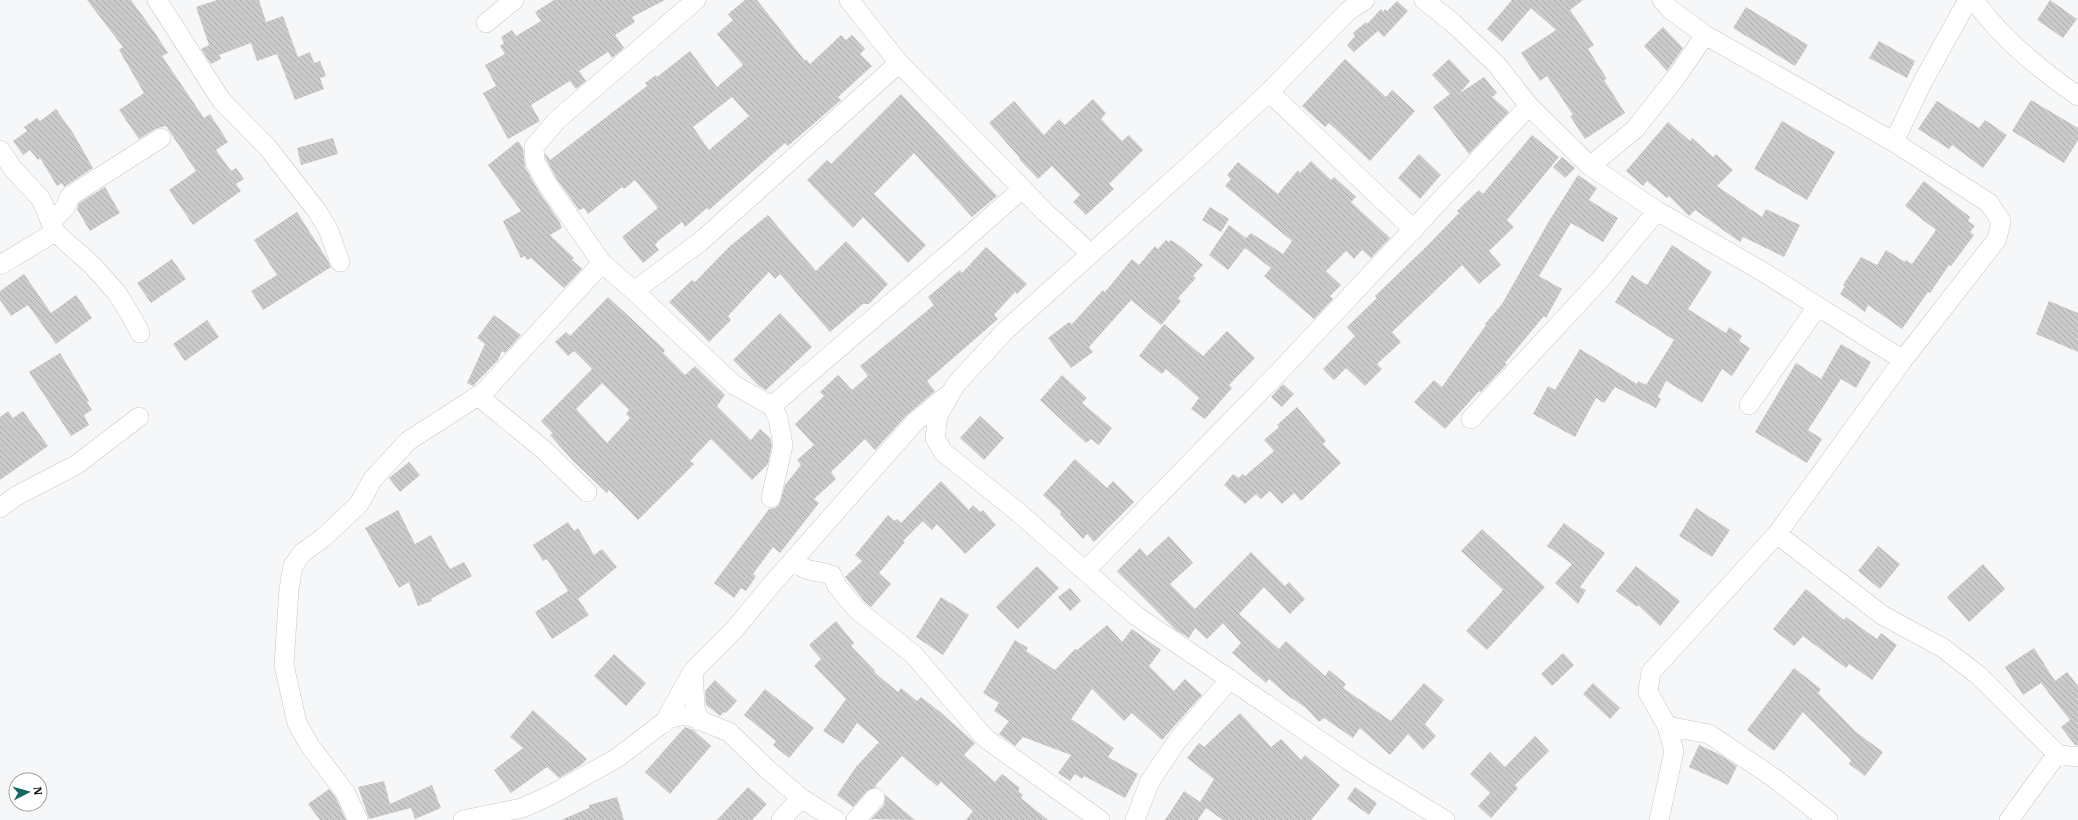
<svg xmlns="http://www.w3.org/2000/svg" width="2078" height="820" viewBox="0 0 2078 820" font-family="'IBM Plex Serif',serif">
<defs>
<pattern id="building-back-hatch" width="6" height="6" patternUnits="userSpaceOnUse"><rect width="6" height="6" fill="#cbcbcc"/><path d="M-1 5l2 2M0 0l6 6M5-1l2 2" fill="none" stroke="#adadae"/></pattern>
</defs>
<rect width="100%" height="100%" fill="#f6f7f8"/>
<path fill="url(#building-back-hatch)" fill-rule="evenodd" d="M87,0H131L155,33L168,53L162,56L204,118L210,114L228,142L216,150L231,171L236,168L244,179L236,184L241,191L193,225L169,190L196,171L166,126L155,129L139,139L119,110L144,93L119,50L123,47Z
M217,0H259L266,22L283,16L298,57L310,52L314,63L320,61L326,76L320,78L324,89L295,100L277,54L257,61L251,43L219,55L221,59L211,64L201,49L209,45L196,7Z
M554,0H665L632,17L635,22L615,35L624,48L612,58L608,52L579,71L586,81L576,89L570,81L531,105L540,121L508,139L483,93L496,86L485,65L505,54L500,46L504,43L501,37L512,30L516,36L541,21L535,12Z
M745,0H757L805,61L806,59L810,64L841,35L846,40L852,35L865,49L860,54L872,66L838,97L841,100L788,146L785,143L709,210L707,208L685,227L682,222L658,241L655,245L659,250L643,263L622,237L658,208L635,180L624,189L622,187L588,214L584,208L579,210L556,178L546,159L545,153L550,160L647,86L645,83L656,75L657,77L690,51L717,87L743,65L717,34L733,20L728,14ZM732,97L749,116L709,150L693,127Z
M1512,0H1583L1570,10L1594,45L1588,49L1607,79L1604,80L1625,113L1585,139L1570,116L1573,115L1547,76L1540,81L1521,53L1556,30L1531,8L1502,42L1487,29Z
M2050,0L2077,19L2063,38L2037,20Z
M1397,1L1408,11L1384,37L1378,31L1354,52L1347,45L1355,36L1353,33L1366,22L1367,24L1381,9L1383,12L1385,9L1387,11Z
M1746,7L1808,45L1795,66L1733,28Z
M1663,27L1683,48L1667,71L1644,46Z
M1879,41L1915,61L1907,78L1869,58Z
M1345,59L1386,97L1392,90L1415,111L1370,161L1329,123L1325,127L1302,106Z
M1449,59L1470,81L1460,93L1484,77L1497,93L1492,97L1509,112L1469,154L1433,107L1450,94L1432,75Z
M901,94L997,196L972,217L914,153L874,194L926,245L908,263L863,217L853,228L807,180L827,160L831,164Z
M1093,99L1106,113L1101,119L1122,141L1129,135L1143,150L1109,184L1114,189L1086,215L1073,202L1080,195L1052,166L1038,179L1019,159L1020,158L989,123L1014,101L1044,135L1059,119L1065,125Z
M2031,100L2078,128V140L2064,163L2012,131Z
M1937,101L1979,128L1985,120L2007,135L1983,168L1952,145L1949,149L1918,129Z
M56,109L73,133L93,168L64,187L62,183L57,186L40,158L38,160L30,150L23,155L13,141L27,131L24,127L37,118L40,121Z
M1782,121L1835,152L1807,200L1754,169Z
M1668,122L1690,141L1692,138L1713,157L1716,154L1733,170L1717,186L1762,217L1766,209L1800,225L1784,257L1743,237L1740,242L1695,210L1689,216L1669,196L1667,198L1647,181L1643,186L1626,171Z
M1532,135L1559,157L1507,220L1514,227L1489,251L1501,265L1479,284L1462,265L1392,332L1401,342L1377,364L1382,369L1365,386L1346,368L1334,380L1323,369L1355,336L1347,327L1377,298L1375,296L1428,245L1459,213L1457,211L1479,190L1483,194Z
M333,138L338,154L301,165L297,148Z
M518,141L523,148L525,167L538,190L559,221L562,228L550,235L574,258L572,260L582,269L564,288L531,258L527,260L525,256L521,258L503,221L521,211L488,165Z
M1419,154L1441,175L1420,199L1398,178Z
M1562,157L1575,168L1565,178L1553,167Z
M1311,161L1331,180L1334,177L1356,197L1351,202L1390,238L1371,258L1362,250L1354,259L1346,251L1326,271L1341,285L1330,296L1333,299L1314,319L1264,276L1271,268L1245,248L1228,270L1209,255L1229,225L1246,238L1251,233L1283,254L1292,241L1225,186L1231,179L1227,175L1238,162L1278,194L1298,170L1300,173Z
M1578,175L1597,188L1589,200L1618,218L1603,242L1571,223L1539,276L1562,289L1546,318L1544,316L1505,363L1507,364L1505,366L1481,392L1479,391L1445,429L1414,402L1434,380L1442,387L1486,325L1485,324L1502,304L1549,221Z
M1924,181L1970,217L1968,221L1975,226L1970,232L1974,235L1951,266L1949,265L1930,293L1928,292L1902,329L1868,305L1865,312L1840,294L1845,286L1843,285L1861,257L1877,265L1886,250L1905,262L1906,260L1912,264L1936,230L1905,206Z
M105,187L120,213L90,231L77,209L79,203Z
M1210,207L1229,219L1221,232L1202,220Z
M297,212L327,259L331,267L263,310L251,291L277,275L254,240Z
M768,215L816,271L846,241L888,284L869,304H863L830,332L780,274L775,279L769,272L728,316L731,320L709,342L669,302L692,280L695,282L729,247Z
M1166,240L1169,242L1171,240L1183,248L1203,265L1193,276L1196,278L1178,298L1181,301L1161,325L1131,300L1089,347L1093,352L1071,368L1048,338L1069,322L1072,324L1103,290L1105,292L1132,259L1139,265L1155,246L1158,249Z
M1672,245L1712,272L1688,309L1726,333L1729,327L1742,336L1739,341L1750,348L1732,376L1722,369L1702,403L1666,381L1658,397L1661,399L1656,408L1615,387L1604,403L1596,398L1575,437L1533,414L1548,386L1555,390L1580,349L1637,384L1638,381L1646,385L1674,340L1615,302L1632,275L1647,285Z
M986,247L1027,284L1017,294L1015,292L994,315L998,319L927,381L935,391L907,415L875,450L865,439L831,472L836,479L814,499L819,503L780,553L773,547L753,574L756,576L746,591L741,588L734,598L714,583L769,509L775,508L779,505L785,485L801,465L797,460L814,445L795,424L824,396L820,392L838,375L852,390L868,376L860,366L934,305L928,297L960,270L962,273Z
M172,259L186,279L151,303L137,283Z
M24,274L51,313L76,295L92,318L56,344L28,305L11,316L0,300V291Z
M608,297L665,350L663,353L685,375L695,366L725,395L717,406L751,440L760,429L770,438L772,445L768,464L752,480L711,439L690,461L694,464L638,520L609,490L607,493L573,461L550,435L553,433L541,421L592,369L574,351L568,356L555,342L566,332L570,336ZM602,383L629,410L626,414L630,418L607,443L576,409Z
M2049,301L2078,313V352L2036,334Z
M780,313L812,347L766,390L759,386L733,360Z
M494,315L521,335L505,353L502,351L498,360L473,386L467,383L485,344L477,338Z
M207,320L219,337L185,361L173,344Z
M1164,324L1203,356L1227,331L1255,358L1229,385L1232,388L1205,419L1191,409L1199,398L1166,369L1162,374L1139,356Z
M1841,344L1871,362L1856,388L1841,379L1808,430L1822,439L1807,463L1755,432L1796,363L1821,379Z
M60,353L89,401L87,402L92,410L84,415L89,425L71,436L29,372Z
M1062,375L1087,398L1082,403L1112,428L1099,445L1091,439L1086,443L1040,400Z
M1283,384L1294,394L1282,407L1271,397Z
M1297,407L1326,441L1323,444L1341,463L1301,501L1294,493L1282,504L1270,491L1261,499L1256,494L1245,504L1224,485L1233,474L1239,478L1242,474L1245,476L1274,451L1264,440L1279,427L1277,425Z
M8,411L13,418L23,411L48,446L0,480V417Z
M980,416L1004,438L984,460L960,438Z
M1075,459L1107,488L1113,481L1134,502L1094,542L1087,534L1083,539L1060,514L1061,512L1043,495Z
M409,462L420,475L400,492L389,478Z
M941,481L969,510L973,505L980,512L983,510L996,525L965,554L937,524L932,530L923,521L903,541L905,542L879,573L891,584L871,607L864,601L845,577L862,561L855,555L888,515L894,521L897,519L901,523Z
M1696,508L1730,530L1712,557L1679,536Z
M398,510L415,544L431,535L450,569L464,562L472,576L431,599L432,601L418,606L409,582L399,588L365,528Z
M568,522L574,531L578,528L594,555L602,549L617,567L578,599L589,615L552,639L535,612L568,591L547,559L543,561L533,545Z
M1564,523L1605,553L1580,587L1586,590L1578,604L1555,583L1572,564L1547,546Z
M1482,529L1545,587L1487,650L1466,631L1503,590L1461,551Z
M1169,536L1193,563L1170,584L1195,609L1251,552L1285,586L1289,582L1305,599L1290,614L1264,587L1239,614L1279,649L1286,641L1325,676L1329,670L1346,684L1343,688L1391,721L1424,683L1444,700L1425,724L1436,736L1423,750L1408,734L1390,755L1360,728L1353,738L1324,718L1319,722L1305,707L1287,695L1269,679L1266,683L1232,653L1241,643L1223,623L1207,639L1195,628L1189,638L1176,630L1117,571L1140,548L1147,556Z
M1878,546L1900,564L1880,589L1858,571Z
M1983,564L2005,589L1969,622L1947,597Z
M1037,566L1059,588L1018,629L996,607Z
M1636,566L1680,601L1660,626L1638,605L1637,607L1616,591Z
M1070,588L1081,601L1070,611L1058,597Z
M1806,589L1844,620L1846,617L1877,639L1881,633L1897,645L1872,680L1849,664L1846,668L1803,636L1794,646L1773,629Z
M941,597L969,615L943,655L916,637Z
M836,621L854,643L851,646L875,671L874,672L898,692L901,688L917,701L921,697L939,711L975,743L964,755L995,782L1002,774L1020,788L1018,791L1023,795L1021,798L1048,820H966L973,811L941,782L937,786L902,756L875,786L877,787L867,791L853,807L837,795L856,767L879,742L857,723L843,744L823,731L846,699L814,666L821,659L809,645Z
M1107,625L1122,642L1132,629L1161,650L1149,666L1174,691L1185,679L1202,695L1162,740L1132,713L1124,721L1092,689L1071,719L1114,748L1108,757L1138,774L1125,798L1084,776L1082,779L1075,774L1070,781L1058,773L1071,755L1023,737L1015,746L999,734L1009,721L994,711L999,703L983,693L1015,640L1028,648L1026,651L1055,670L1075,649L1077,650Z
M2034,648L2055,681L2067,672L2078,686V745H2075L2061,727L2070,720L2041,683L2023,695L2005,667Z
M1563,653L1574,665L1552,686L1541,674Z
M614,654L646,683L626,706L594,676Z
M1794,668L1821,689L1818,693L1856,732L1883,752L1865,776L1849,764L1851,760L1803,712L1774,751L1747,730Z
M715,680L737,701L726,713L724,712L720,716L706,705L705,691Z
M1593,683L1620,708L1610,719L1583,694Z
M765,689L814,728L789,758L773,745L776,741L744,715Z
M533,710L587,759L581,765L559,778L547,767L511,793L494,770L523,748L510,737Z
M1240,713L1271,747L1281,739L1301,760L1305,755L1340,785L1311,820H1223L1206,808L1198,820H1165L1184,791L1200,802L1214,779L1187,758L1199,743L1204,747Z
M685,727L693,730L711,746L670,794L645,772Z
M1535,736L1549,751L1515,785L1518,788L1491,818L1478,806L1490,793L1470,774L1490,752L1505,767Z
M1699,745L1719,754L1737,766L1728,785L1689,767Z
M384,781L390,804L432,785L441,808L415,819L411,808L369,819L358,787Z
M748,787L767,804L752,820H717Z
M1355,787L1377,803L1369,815L1347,799Z
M329,789L336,798L346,820H320L308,804Z
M885,795L915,820L871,819L884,805Z
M617,797L624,820H561L589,808V805Z"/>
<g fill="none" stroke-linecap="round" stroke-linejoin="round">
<defs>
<path id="minor" d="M157,0L221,100L268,148L317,211L328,229L340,262
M696,0L557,120L534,147L535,162L547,184L602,263L634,291L734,385L772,406L778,418L783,445L771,498
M849,0L899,63L1046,213L1090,253
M1365,0L1348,11L1269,92L1192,163L1006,330L956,384L938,415L935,438L943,452L1018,512L1135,615L1366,772L1445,820
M1424,0L1453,23L1497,65L1529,106L1590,166L1657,211L1760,270L1903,360
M1974,0C2001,38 2040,70 2078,96
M486,23L514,0
M1269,92L1414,230
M1894,142L1922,83L1968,0
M0,150L14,170L41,199L55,232L93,266L117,293L133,319L140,333
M1590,166L1635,129L1677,76L1705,35
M52,221L65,208L70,196L161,138
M0,265L55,232
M634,291L700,242L899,63
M478,396L544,450L587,492
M1749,405L1817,307
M772,406C855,333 940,263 1022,189
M1471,419L1600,280L1657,211
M0,508L16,496L76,465L139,417
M1777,534L1882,615L1943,648L1978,675L2057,754L2075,757L2078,756
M794,560C804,573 818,570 832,575L837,586L856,609L913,654L985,738L1100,820
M1086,570L1279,372L1529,106
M693,671L695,707L699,721
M664,723L693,671L734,630L772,584L915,422L945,397
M1667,726L1709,734L1774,778L1828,820
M358,820L345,792L310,746L297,723L284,665L289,589L293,566L302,553L323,538L359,504L373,479L408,441L484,392L602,263
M463,820L522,808L549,796L617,758L668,719L679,716H689L729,732L767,769L801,798L836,820
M781,820L801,798
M856,820L875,798
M1135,820L1150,781L1177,741L1230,679
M1659,820L1674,751L1667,726L1648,692L1651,672L1777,534L1903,360L1997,239L2001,221L1989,203L1894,142L1705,35L1671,10L1662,0
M2009,820L2057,754"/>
</defs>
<use href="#minor" stroke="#c7c8c9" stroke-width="20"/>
<use href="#minor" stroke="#fff" stroke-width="19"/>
</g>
<g transform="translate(28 792) rotate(84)"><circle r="19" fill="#ffffff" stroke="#9f9f9f"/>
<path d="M0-3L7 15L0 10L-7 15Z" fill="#186664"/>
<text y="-6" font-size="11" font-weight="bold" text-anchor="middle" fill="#0f0f0f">N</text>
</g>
</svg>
